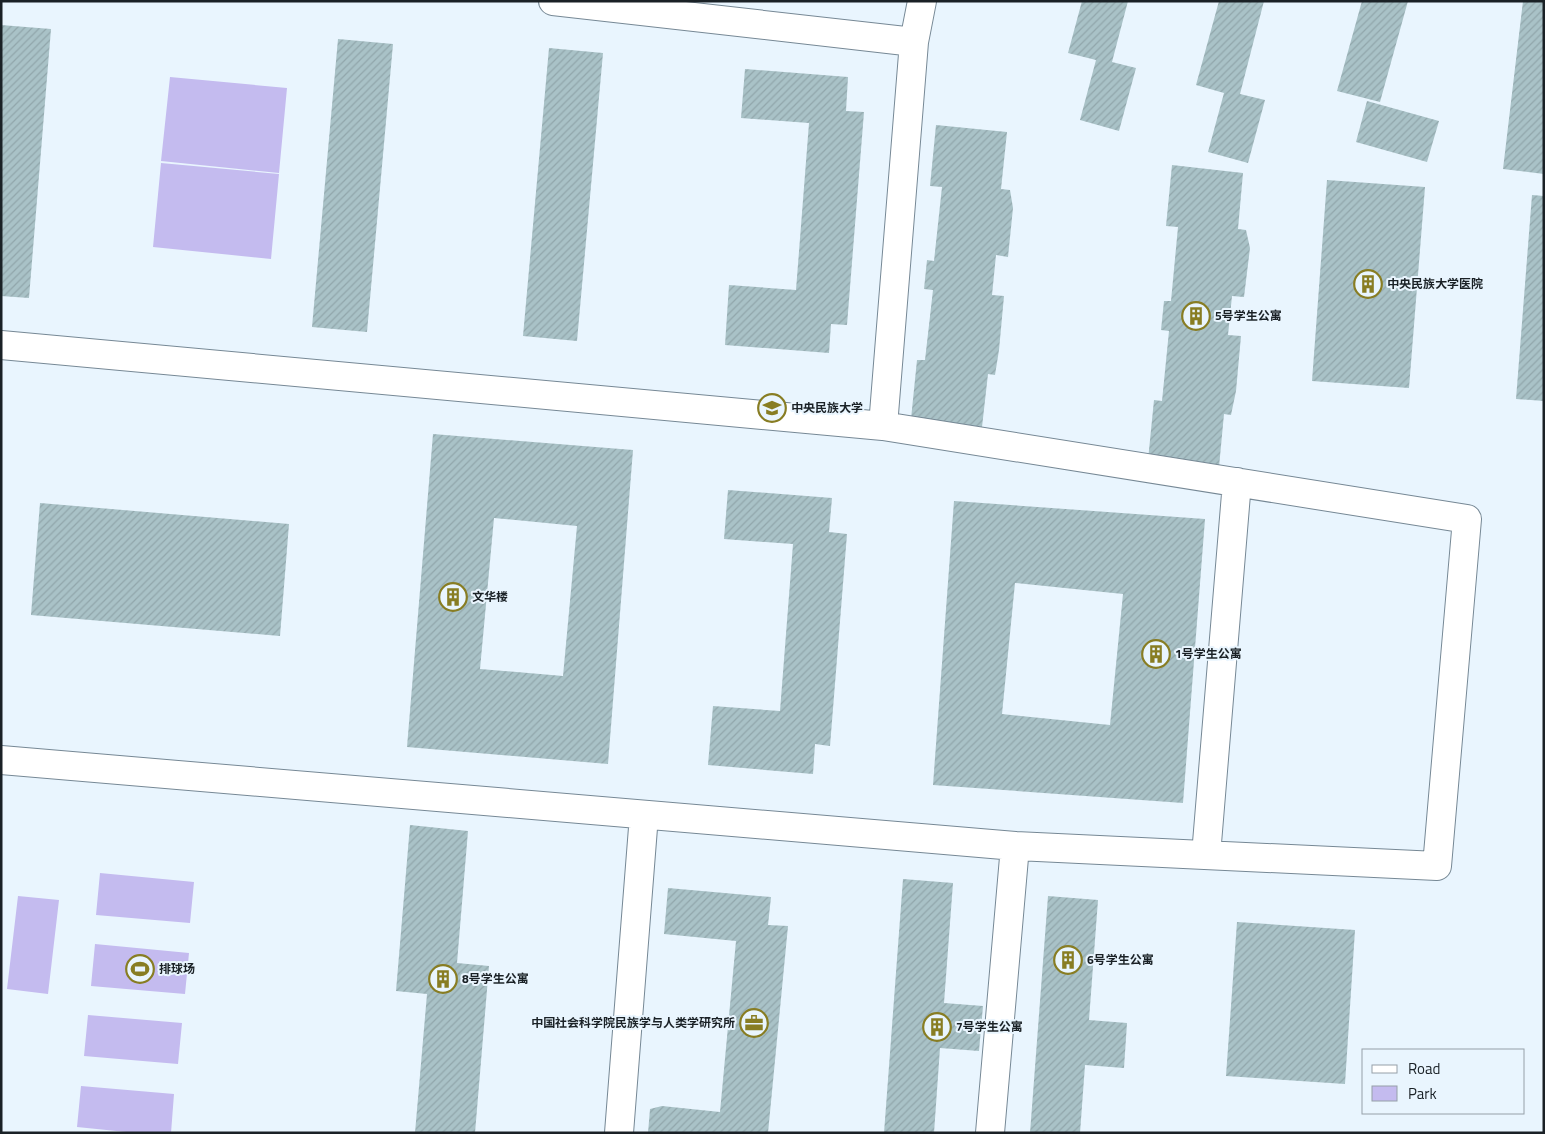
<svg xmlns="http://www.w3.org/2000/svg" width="1545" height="1134" viewBox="0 0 1545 1134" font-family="'Titillium Web','Noto Sans SC',sans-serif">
<defs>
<pattern id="building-hatch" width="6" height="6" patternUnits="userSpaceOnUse" patternTransform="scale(1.25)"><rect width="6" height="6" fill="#a9c2c7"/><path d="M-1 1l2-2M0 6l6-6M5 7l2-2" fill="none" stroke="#91a6ab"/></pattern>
</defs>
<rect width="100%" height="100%" fill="#e9f5fe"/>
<path fill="#c4bbef" d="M170,77L287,88L279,173L161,161Z
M161,163L279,174L271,259L153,247Z
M100,873L194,882L190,923L96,915Z
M18,896L59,900L48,994L7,989Z
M95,944L189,953L185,994L91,986Z
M88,1015L182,1023L178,1064L84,1056Z
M81,1086L174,1094L171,1133H136L77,1127Z"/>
<path fill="url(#building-hatch)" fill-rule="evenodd" d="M1082,1H1128L1112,62L1136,68L1119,131L1080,120L1096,60L1068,53Z
M1219,1H1264L1240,94L1265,100L1248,163L1208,152L1224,93L1196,85Z
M1362,1H1408L1380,102L1337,91Z
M1523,1H1544V174L1503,169Z
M1,25L51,29L29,298L1,296Z
M338,39L393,44L367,332L312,327Z
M549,48L603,53L577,341L523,336Z
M745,69L848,77L846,111L864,112L847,325L831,324L829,353L725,345L729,285L796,290L809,123L741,118Z
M1367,101L1439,121L1427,162L1356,142Z
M936,125L1007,132L1001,189L1010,190L1013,208L1008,257L996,255L992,295L1004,296L999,350L995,375L988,374L982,427L911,419L917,360H925L933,290L924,289L927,260L934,261L942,187L930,186Z
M1172,165L1243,173L1238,229L1246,230L1250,248L1244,297L1232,296L1228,335L1241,336L1236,391L1231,415L1224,414L1219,467L1148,460L1154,400L1162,401L1169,331L1161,330L1164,301H1171L1178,227L1166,226Z
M1327,180L1425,187L1409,388L1312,381Z
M1532,195L1544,196V401L1516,399Z
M433,434L633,450L608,764L407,747ZM494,518L577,526L563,676L480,669Z
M728,490L832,498L829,532L847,534L830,746L815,744L813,774L708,765L713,706L780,711L793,544L724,539Z
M954,501L1205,519L1183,803L933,785ZM1015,583L1123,594L1110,725L1002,714Z
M40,503L289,524L280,636L31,615Z
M410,825L468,831L457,963L489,966L475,1133H415L427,994L396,991Z
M903,879L953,883L944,1003L983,1006L979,1051L940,1048L934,1133H884Z
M668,888L771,897L768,925L788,926L768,1133H648L650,1109L662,1106L720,1112L736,941L664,934Z
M1048,896L1098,900L1089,1020L1127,1023L1124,1068L1085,1065L1080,1133H1030Z
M1237,922L1355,930L1345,1084L1226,1076Z"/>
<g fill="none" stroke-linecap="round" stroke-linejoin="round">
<defs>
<path id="minor" d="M553,1L914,42
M1,345L883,426L1467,519L1437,866L1015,846L1,760
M883,426L914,42L922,1
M1206,855L1237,482
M619,1133L644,815
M990,1133L1015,846"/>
</defs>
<use href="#minor" stroke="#768895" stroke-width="30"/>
<use href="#minor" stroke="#fff" stroke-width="28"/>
</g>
<defs>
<symbol id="building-ring" viewBox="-11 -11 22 22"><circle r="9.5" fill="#e9f5fe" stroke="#887d23" stroke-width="1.5"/><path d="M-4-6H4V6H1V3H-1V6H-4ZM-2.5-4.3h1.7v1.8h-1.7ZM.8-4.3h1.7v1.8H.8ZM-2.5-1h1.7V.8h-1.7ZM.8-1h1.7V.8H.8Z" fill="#887d23"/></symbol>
<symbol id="university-ring" viewBox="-11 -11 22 22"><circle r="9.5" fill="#e9f5fe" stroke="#887d23" stroke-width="1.5"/><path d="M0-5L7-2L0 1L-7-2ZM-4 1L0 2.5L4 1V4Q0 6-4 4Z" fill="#887d23"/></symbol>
<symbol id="stadium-ring" viewBox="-11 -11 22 22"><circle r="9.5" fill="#e9f5fe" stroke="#887d23" stroke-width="1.5"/><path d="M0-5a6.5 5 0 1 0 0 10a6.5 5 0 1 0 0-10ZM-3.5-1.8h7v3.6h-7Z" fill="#887d23"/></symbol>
<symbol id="office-ring" viewBox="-11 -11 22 22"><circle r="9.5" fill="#e9f5fe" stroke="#887d23" stroke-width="1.5"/><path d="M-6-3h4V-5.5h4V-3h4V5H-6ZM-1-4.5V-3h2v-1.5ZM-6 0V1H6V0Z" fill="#887d23"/></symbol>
</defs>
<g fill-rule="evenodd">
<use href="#building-ring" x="1352" y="268" width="32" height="32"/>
<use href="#building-ring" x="1180" y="300" width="32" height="32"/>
<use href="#university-ring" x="756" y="392" width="32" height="32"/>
<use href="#building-ring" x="437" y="581" width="32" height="32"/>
<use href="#building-ring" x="1140" y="638" width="32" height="32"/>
<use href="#building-ring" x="1052" y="944" width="32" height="32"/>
<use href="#stadium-ring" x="124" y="953" width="32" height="32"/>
<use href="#building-ring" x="427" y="963" width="32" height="32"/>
<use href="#office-ring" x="738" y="1007" width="32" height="32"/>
<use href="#building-ring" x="921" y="1011" width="32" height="32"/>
</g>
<g text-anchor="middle" stroke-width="4" stroke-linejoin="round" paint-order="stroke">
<g font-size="12" font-weight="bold" fill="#1a2126" stroke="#e9f5fe" text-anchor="start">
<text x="1387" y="288">中央民族大学医院</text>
<text x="1215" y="320">5号学生公寓</text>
<text x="791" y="412">中央民族大学</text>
<text x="472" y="601">文华楼</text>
<text x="1175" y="658">1号学生公寓</text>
<text x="1087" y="964">6号学生公寓</text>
<text x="159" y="973">排球场</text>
<text x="462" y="983">8号学生公寓</text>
<text x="735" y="1027" text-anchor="end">中国社会科学院民族学与人类学研究所</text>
<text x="956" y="1031">7号学生公寓</text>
</g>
</g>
<rect width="1545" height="1134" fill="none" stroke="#1a2126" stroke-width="5"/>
<rect x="1362" y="1049" width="162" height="65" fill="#e9f5fe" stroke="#96a0a8"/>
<rect x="1372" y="1065" width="25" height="8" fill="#ffffff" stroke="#96a0a8"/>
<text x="1408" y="1074" font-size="15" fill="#1a2126">Road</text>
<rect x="1372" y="1086" width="25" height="15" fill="#c4bbef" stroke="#96a0a8"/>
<text x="1408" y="1099" font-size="15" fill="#1a2126">Park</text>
</svg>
